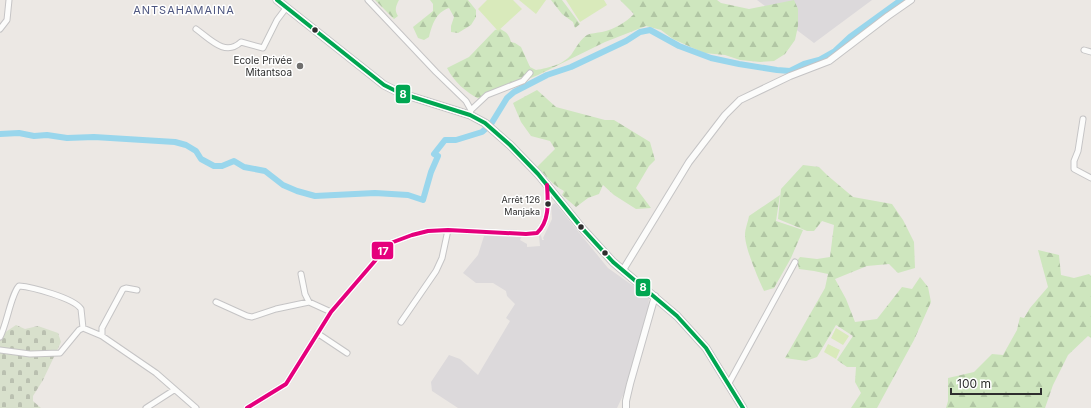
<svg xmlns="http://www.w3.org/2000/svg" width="1091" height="408" viewBox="0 0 1091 408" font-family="Inter,sans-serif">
<defs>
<pattern id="forest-firs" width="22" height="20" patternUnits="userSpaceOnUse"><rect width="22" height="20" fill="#cee6be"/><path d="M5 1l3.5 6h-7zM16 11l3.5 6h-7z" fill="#b1c6a4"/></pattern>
<pattern id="cemetery-stones" width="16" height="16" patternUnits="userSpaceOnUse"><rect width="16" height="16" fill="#d8e0cc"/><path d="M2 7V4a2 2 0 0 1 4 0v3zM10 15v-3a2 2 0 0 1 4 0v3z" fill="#bac0b0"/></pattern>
</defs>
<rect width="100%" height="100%" fill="#ece8e4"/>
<path fill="#dcd9db" d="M757,0H872L814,43Z
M555,203L608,268L649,297L648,313L629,383L617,408H458L432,391L431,382L449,355L460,359L478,375L510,321L506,318L515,304L507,296L506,291L493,283H476L463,273L478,255L484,236H522L520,240L527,244V247L540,246L539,236L541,235L542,240H544L543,238L552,219L551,205Z"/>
<path fill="url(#forest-firs)" d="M375,0H399C396,6 394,10 398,16L394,19Z
M430,0H468L476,10V17L471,25L458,33L451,32V26L454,17L449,8C436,12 432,25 429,37L424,40L418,38L413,27L433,11V4Z
M551,0H562L580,24L575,28L573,22L562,14Z
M620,0H717L721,3L749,9L794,0L798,9V26L795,40L785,54L774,61L760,62L740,60L725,55L704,53L673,39L661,30L646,26L605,42L538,75L479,99C466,92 454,82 447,68L469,57L495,30L500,29C507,32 509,35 511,42L515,43L521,47L530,67L536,70C549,68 566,64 573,52C577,46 581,39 587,35C591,33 597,33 602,32C615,29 625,23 634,14Z
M537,90L556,107L605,120H614L650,142L655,160L649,166L636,188L651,208L636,209L614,195L603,185L599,194L588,198L576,207L562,195L564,191C552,185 546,175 537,167L555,149L550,141L531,136L521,122L513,103Z
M803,165L819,167L827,175L853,197L892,204L903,220L914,242L915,268L898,273L889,264L867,266L835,279L846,299L855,322L877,319L902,287L912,289L920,277L928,287L931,302L914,340L877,408H851L861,393L855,382L856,367H847L837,360L853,336L836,325L817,357L806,361L785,358L825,288L828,274L814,271L799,269L797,261L800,257L817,259L830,257L834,225L822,221L814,231H807L778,219L781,189Z
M780,195L776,221L803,230L791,258L774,288L764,291C758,278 745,248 745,235C745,229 748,222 749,216Z
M1038,250L1059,255L1061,275L1074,278L1089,274L1091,276V338L1088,336L1068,355L1053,385L1045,408H946L948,401V378L974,372L992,354L1003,355L1017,330L1020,317L1024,318L1030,308L1048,287Z"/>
<path fill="url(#cemetery-stones)" d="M16,325L25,329L38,326L58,333L61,342L43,380L33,396V401L41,408H0V337L7,331Z"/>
<path fill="#d9eabb" d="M487,0H513L522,9L498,31L478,9Z
M519,0H546L536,14Z
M566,0H604L607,5L580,22Z
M836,328L849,336L843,345L831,338Z
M828,344L840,350L836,359L824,352Z"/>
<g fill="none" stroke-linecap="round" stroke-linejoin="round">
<path stroke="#99d6ec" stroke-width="6" d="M0,134L19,133L34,136L47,135L67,138L94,137L175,142L186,145L196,151L201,159L214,166H222L234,161L244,167L265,171L283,185L297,191L315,196L375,193L408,195L423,200L431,172L438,156L434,154L445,140H456L482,132L491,124L507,98L514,92L547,75L571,67L626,41L640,32L650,30L679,46L711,58L739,64L777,70L790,71L804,64L819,60L835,51L850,37L901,0"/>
<defs>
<path id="minor" d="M368,0L436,72L466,101L471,110L470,115
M0,29L7,20L9,0
M196,29C210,39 225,57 241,42L263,48L277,20L286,8
M1084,50L1091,52
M471,110L487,95L523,81L530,73
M1083,119L1078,151L1074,161V169L1091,178
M301,274L305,294L309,302L331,312
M137,290L126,288L123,289L102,328V336L156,373L196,408
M216,302L247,316L252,317L276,309L309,302
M401,322L436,271L442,258L448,230
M317,333L347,353
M0,337C7,324 11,294 19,286C32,287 74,298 81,309L83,328
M0,350L30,354L60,353L79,330L83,328L102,336
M729,383L795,262
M146,408L174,390
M247,408L286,384L331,312L374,262L388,244L412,235L428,231L448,230L526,234L537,233C550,221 548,202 547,185"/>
<path id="tertiary" d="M623,270L689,162L725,115L740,100L790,76L829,61L888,16L911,0
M626,408V401L630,384L655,296"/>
<path id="secondary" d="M277,0L384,85L400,93L470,115L485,123L510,145L538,174L581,227L613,262L677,316L706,348L743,408"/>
</defs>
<use href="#minor" stroke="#c5c4c5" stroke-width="7"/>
<use href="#tertiary" stroke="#c5c4c5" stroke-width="8"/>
<use href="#secondary" stroke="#c5c4c5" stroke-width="9"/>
<use href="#minor" stroke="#fcfcfb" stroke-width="5"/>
<use href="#tertiary" stroke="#fcfcfb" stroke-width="6"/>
<use href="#secondary" stroke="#fcfcfb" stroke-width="7"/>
<defs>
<path id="bus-1" d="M277,0L384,85L400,93L470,115L485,123L510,145L538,174L581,227L613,262L677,316L706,348L743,408"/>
<path id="bus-2" d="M247,408L286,384L331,312L374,262L388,244L412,235L428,231L448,230L526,234L537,233C550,221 548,202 547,185"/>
</defs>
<use href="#bus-1" stroke="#fff" stroke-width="7"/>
<use href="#bus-2" stroke="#fff" stroke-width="7"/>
<use href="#bus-1" stroke="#00a651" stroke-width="4"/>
<use href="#bus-2" stroke="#e5007d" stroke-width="4"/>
</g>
<g fill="#2e2e2e" stroke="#fff" stroke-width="1.5">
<circle cx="315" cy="30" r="3.5"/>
<circle cx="548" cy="204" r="3.5"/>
<circle cx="581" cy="227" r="3.5"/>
<circle cx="605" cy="253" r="3.5"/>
</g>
<circle fill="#706f6e" stroke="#fff" stroke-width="1.5" cx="300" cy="66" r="4"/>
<g text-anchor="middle" stroke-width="3" stroke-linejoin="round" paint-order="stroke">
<g font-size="9" fill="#2e2e2e" stroke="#fff" text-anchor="end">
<text x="540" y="203">Arrêt 126<tspan x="540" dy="12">Manjaka</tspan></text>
</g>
<g font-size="10" fill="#2e2e2e" stroke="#fff" text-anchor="end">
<text x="292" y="64">Ecole Privée<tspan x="292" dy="12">Mitantsoa</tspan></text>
</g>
<g font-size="11" letter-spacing="1" fill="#4d5680" stroke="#fff">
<text x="184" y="14">ANTSAHAMAINA</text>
</g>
</g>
<g stroke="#fff" stroke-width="1.5">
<rect x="395" y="84" width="16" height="20" rx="4" fill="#00a651"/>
<rect x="371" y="241" width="23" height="19" rx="4" fill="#e5007d"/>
<rect x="635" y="278" width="16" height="19" rx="4" fill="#00a651"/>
</g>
<g font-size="11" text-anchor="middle" font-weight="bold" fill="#fff">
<text x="403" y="98">8</text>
<text x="383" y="255">17</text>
<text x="643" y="291">8</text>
</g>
<path d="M951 388v6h90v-6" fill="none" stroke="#2e2e2e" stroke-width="2"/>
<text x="957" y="388" font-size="12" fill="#2e2e2e" stroke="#ffffff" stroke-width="3" paint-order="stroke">100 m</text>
</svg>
